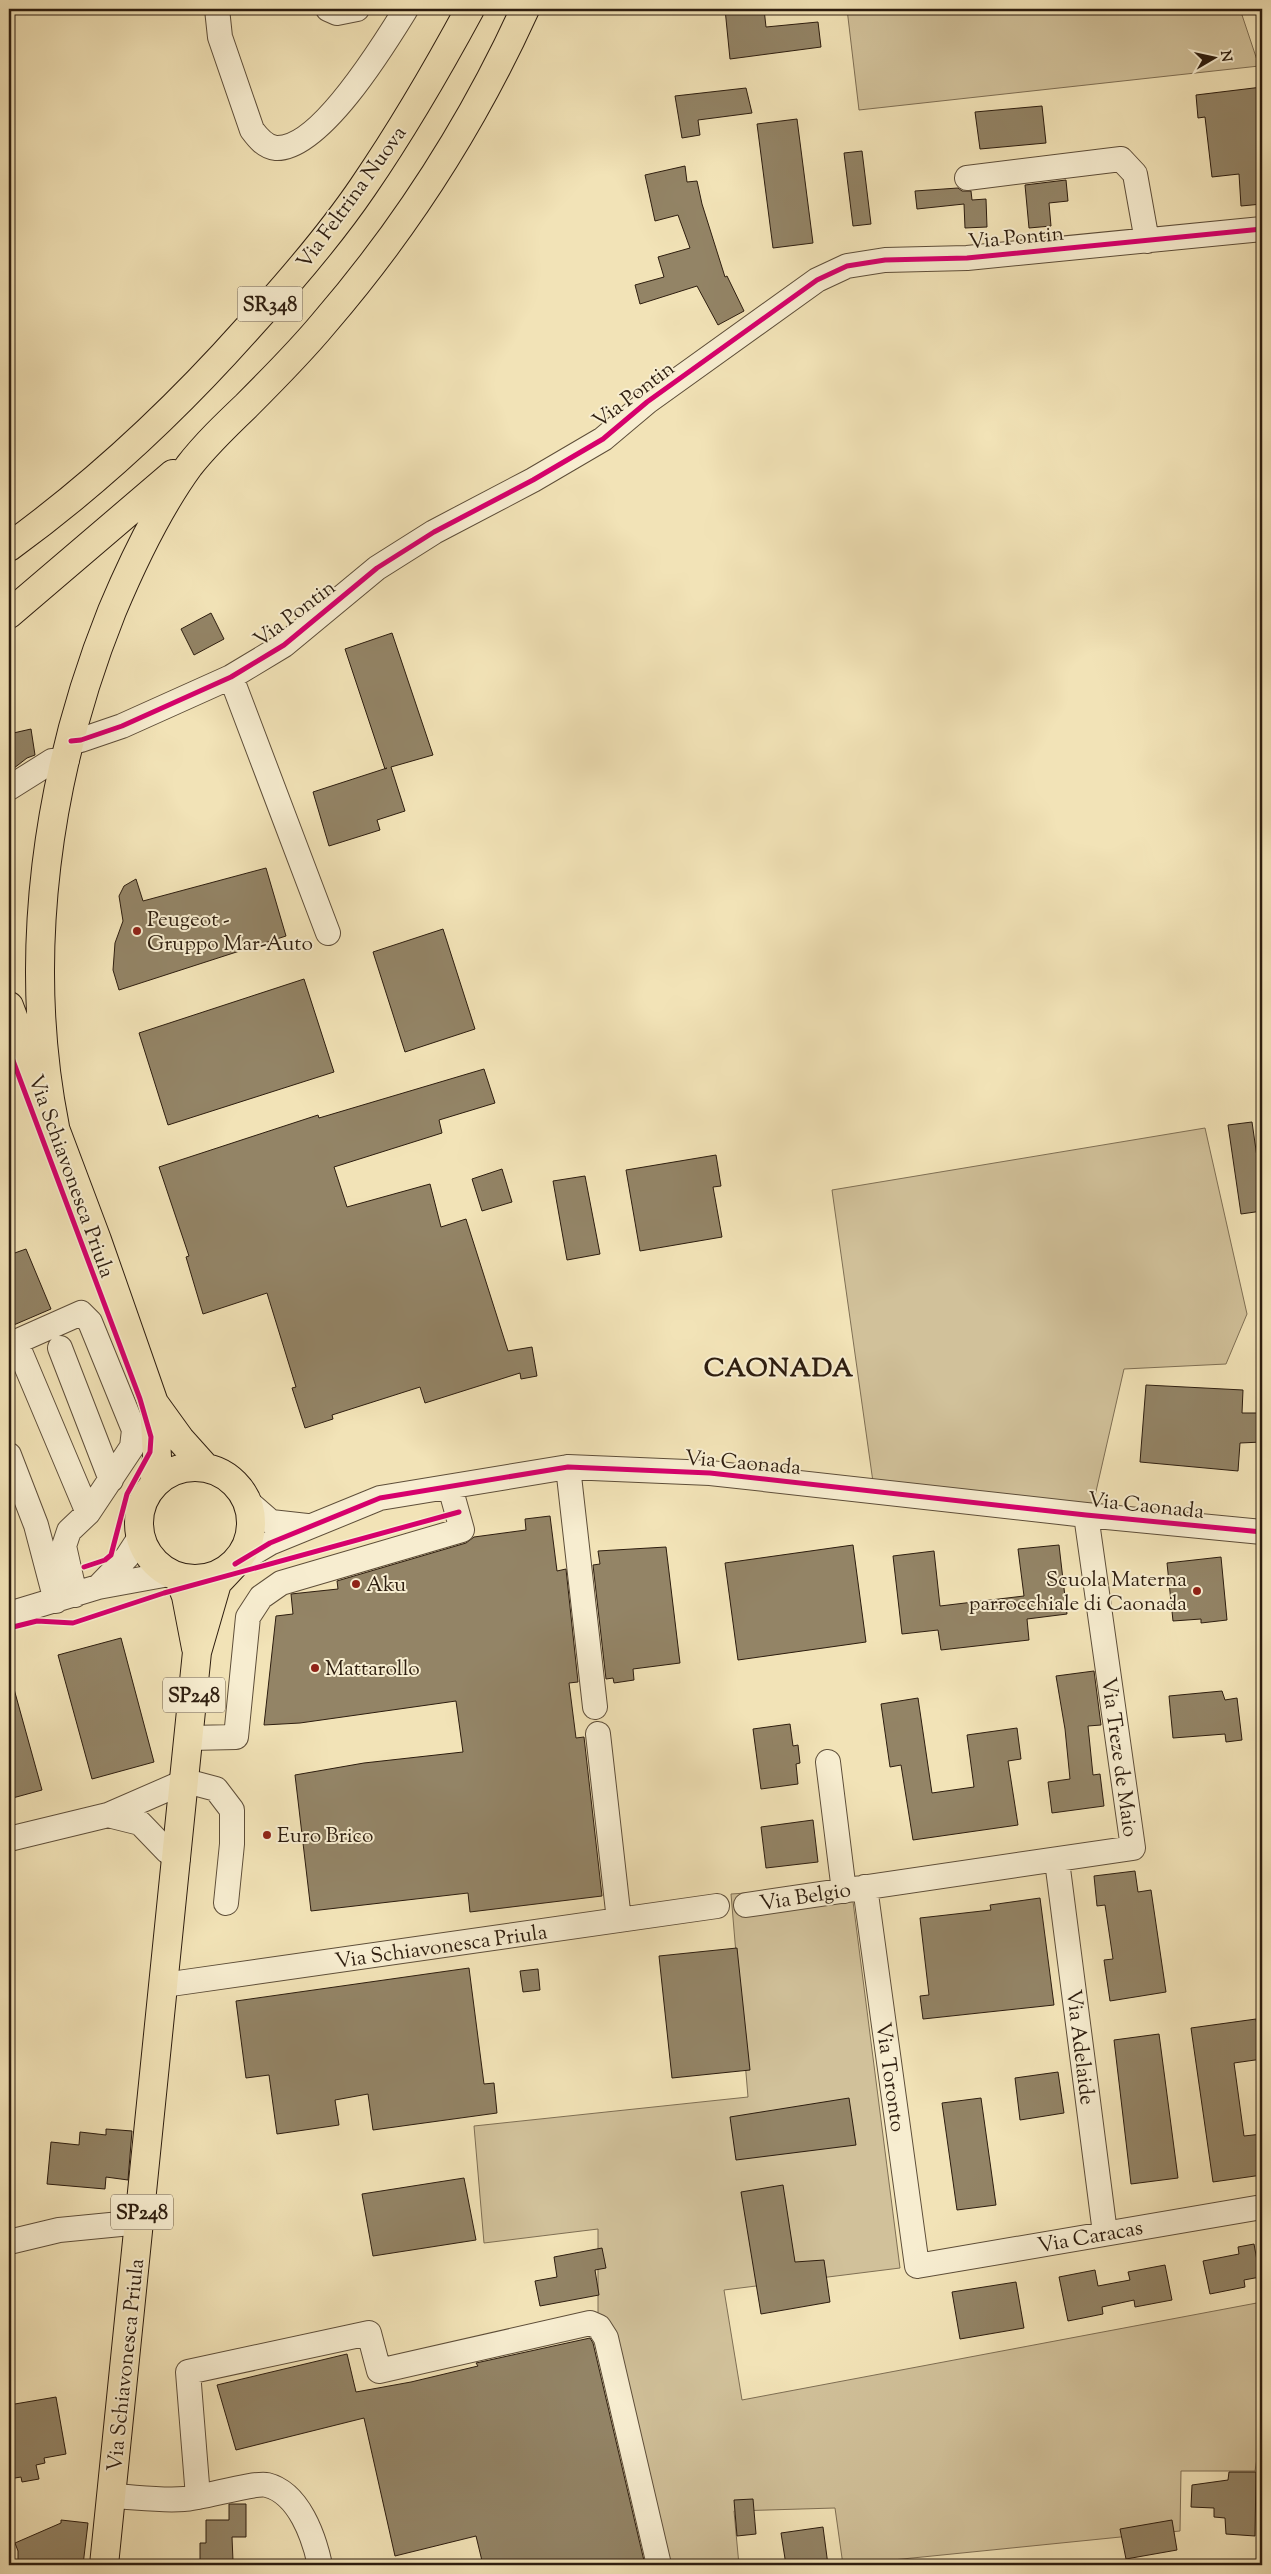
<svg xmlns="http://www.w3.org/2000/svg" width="1271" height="2574" viewBox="0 0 1271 2574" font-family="'Sorts Mill Goudy',serif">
<rect width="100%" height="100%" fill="#f2e3b7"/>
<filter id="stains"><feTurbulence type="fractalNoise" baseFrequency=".004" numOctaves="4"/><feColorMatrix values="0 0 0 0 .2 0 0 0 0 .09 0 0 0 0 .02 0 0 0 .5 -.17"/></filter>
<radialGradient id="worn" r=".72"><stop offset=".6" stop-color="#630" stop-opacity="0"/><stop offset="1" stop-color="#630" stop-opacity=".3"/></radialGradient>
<path fill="#d1c19a" stroke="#7f6f54" d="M847,9H1240L1259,66L859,110Z
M1205,1128L1247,1314L1226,1364L1124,1369L1092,1509L873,1482L832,1190Z
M851,1886L900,2268L724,2290L742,2400L1262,2302V2425L1255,2471H1181L1180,2531L843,2565L835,2508L734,2511L739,2565H667L598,2321V2229L484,2243L474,2126L748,2097L731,1894Z"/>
<path fill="#938466" stroke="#2d1d0f" d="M725,9H764L766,27L818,22L821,47L730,59Z
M1262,87V204L1241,206L1239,174L1212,177L1205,117L1198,118L1196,95Z
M746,88L752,113L698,120L700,135L682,138L675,96Z
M1042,106L1046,143L980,149L975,112Z
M797,119L813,243L773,248L757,124Z
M862,151L871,224L853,226L844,153Z
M685,166L687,182L697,181L702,204L725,277L727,276L744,311L718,325L697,286L640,304L635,285L664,277L658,257L690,248L678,215L655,221L645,175Z
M1066,180L1068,201L1049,203L1051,226L1029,228L1025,185Z
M958,188L962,191H971L972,200L986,199L987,227L965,228L964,204L917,209L915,191Z
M211,613L224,639L194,655L181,629Z
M392,633L433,755L391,767L405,811L377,820L380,830L329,846L313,792L387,768L385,769L345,649Z
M31,729L35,755L27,758L9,772V734Z
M266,868L286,936L119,990L113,970L115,943L123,921L119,896L124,886L136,879L143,901Z
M443,929L475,1029L405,1052L373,952Z
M304,979L334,1072L168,1125L139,1033Z
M484,1069L495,1103L439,1120L442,1133L334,1167L347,1207L430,1184L441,1227L466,1219L508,1351L532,1347L537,1376L521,1379L520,1373L425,1403L420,1387L332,1415L333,1419L305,1428L292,1388L296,1387L267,1293L203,1314L186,1257L189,1256L159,1167L318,1115L319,1118Z
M1252,1122L1262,1192V1211L1241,1214L1228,1125Z
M716,1155L721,1186L713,1187L722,1237L640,1251L626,1170Z
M502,1169L512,1202L482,1211L472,1179Z
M585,1176L600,1254L567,1260L553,1181Z
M26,1249L51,1309L9,1327V1255Z
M1146,1385L1243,1390L1242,1413H1262V1442L1240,1443L1238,1471L1140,1462Z
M550,1516L557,1571L566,1569L578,1682L569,1683L576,1738L584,1737L602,1896L470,1912L468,1893L311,1911L295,1775L364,1763L463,1752L456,1701L300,1723L264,1725L276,1616L293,1614L291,1594L338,1589L337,1581L466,1543L474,1537L526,1530L525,1519Z
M853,1545L866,1642L738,1660L725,1563Z
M1059,1545L1067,1614L1027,1619L1029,1640L941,1650L938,1630L902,1634L893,1556L934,1551L940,1606L1024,1596L1018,1549Z
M666,1547L680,1663L633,1669L634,1680L614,1683L613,1678L606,1679L593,1565L600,1564L598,1551Z
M1221,1557L1227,1620L1201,1623V1619L1173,1621L1167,1563Z
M121,1638L154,1762L92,1779L58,1655Z
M1094,1671L1101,1725L1088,1726L1093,1775L1100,1774L1104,1806L1052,1813L1048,1782L1070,1779L1065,1729L1056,1676Z
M14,1689L42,1790L9,1799V1690Z
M1222,1691L1225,1700L1237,1698L1242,1740L1226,1742L1225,1734L1173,1738L1169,1696Z
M918,1698L932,1793L974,1787L967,1735L1017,1728L1021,1759L1008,1761L1018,1825L913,1840L901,1765L890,1767L881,1704Z
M790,1724L793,1746L798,1745L800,1763L796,1764L798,1784L761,1789L753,1729Z
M813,1820L818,1862L766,1868L761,1827Z
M1135,1871L1138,1892L1151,1890L1166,1992L1110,2001L1104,1960L1113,1959L1105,1905L1097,1906L1094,1876Z
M1040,1898L1054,2005L923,2019L920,1996L929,1995L920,1918L991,1910L990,1905Z
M737,1948L750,2070L672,2078L659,1956Z
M469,1968L484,2084L494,2083L497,2113L373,2130L368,2094L335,2100L339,2125L277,2134L269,2075L246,2078L236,2001Z
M538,1969L540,1990L523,1992L520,1971Z
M1256,2019L1262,2059L1234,2063L1244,2136L1262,2134V2175L1213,2182L1191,2028Z
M1159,2034L1178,2178L1131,2184L1114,2040Z
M1058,2072L1064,2113L1020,2120L1015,2078Z
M849,2098L856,2145L736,2160L730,2117Z
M981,2098L996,2205L957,2210L942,2103Z
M106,2129L132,2131L128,2180L106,2177L105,2189L47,2184L51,2142L79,2145L80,2132L106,2135Z
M464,2178L476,2240L373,2256L362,2194Z
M783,2185L795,2262L824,2260L830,2302L761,2314L741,2192Z
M1254,2244L1260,2277L1244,2280L1245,2287L1210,2294L1203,2261L1239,2254L1238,2247Z
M602,2248L606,2268L595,2270L599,2295L540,2306L535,2281L557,2277L554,2257Z
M1165,2265L1172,2300L1135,2307L1134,2300L1102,2307L1103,2314L1068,2321L1059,2277L1095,2270L1098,2286L1130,2280L1128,2272Z
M1016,2282L1024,2328L960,2339L952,2292Z
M590,2338L593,2343L645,2565H483L476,2536L395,2556L364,2418L236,2450L217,2385L347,2354L356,2392L411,2382L478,2366L476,2363Z
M56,2397L66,2454L44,2458L45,2463L36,2465L39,2479L22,2482L21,2477L9,2479V2405Z
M1229,2472H1256L1255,2536L1226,2534L1225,2518L1214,2517V2508L1191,2507L1192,2485L1228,2480Z
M753,2499L756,2534L737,2536L734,2500Z
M229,2504H246V2537H232L233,2561H200V2543H206V2520H229Z
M61,2520L88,2523L83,2565H18V2551L15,2543L61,2523Z
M1172,2520L1177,2550L1126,2559L1120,2529Z
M823,2527L828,2565H786L781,2533Z"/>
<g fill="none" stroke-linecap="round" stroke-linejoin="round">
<defs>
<path id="minor" d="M217,9L220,37L252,130C258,138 265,147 276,148C320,150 385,43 406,9
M328,9L337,13L357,9
M967,178L1121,159L1135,174L1147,241
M231,677L328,933
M71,741L81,740L122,726L231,677L284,645L377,568L434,532L533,480L603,439L647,402L817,280L847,266L885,260L967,258L1262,229
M9,788L52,761L67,760
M16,1342L88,1513
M9,1345L81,1313L90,1322L134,1430L132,1447L88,1513L69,1531L64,1546L75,1595
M60,1348L111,1480
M9,1455L36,1525L56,1601
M568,1467L595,1707
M248,1502L271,1522L307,1526
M235,1564L270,1543L380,1498L568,1467L710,1473L1086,1515L1262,1532
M98,1587L127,1557L140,1537
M9,1614L98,1587L169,1574
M598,1734L619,1920
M190,1738L236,1737L248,1617L261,1597L281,1583L462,1530L450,1487
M828,1762L844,1891
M108,1815L140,1823L167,1851L178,1858
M9,1839L108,1815L186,1781L216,1789L232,1810V1844L226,1903
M1057,1861L1105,2233
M865,1887L917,2266L1262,2207
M746,1905L1133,1848L1086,1515
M164,1985L717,1906
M9,2242L59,2230L141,2222
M111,2496C135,2497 161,2501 184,2499C202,2498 255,2482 267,2485C299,2493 314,2537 320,2565
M198,2497L188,2372L369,2333L379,2371L590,2323L599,2327L606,2338L659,2565"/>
<path id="major" d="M9,547C97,483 176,409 248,328C289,283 329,237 363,187C402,130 437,70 470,9
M9,614L173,474
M9,1006L97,1240L154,1403L157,1457L154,1484
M55,1127C21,956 47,773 112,611C133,561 157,510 189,466C206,444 226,425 246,406C273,379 300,352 324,323C405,229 474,121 525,9
M154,1403L180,1439L206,1468
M139 1523a56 56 0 1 1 112 0a56 56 0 1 1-112 0Z
M179,1578L186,1596L196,1648
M104,2565L197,1652L217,1583L233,1566"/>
</defs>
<use href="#minor" stroke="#5e4e39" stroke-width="26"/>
<use href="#major" stroke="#2d1d0f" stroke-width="30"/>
<use href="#minor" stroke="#f7edd0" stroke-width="24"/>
<use href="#major" stroke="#f2e3b7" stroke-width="28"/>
<defs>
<path id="cycleway" d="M71,741L81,740L122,726L231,677L284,645L377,568L434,532L533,480L603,439L647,402L817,280L847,266L885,260L967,258L1262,229
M9,1050L140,1399L151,1437L150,1452L127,1494L111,1555L105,1560L84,1567
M235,1564L270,1543L380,1498L568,1467L710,1473L1086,1515L1262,1532
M9,1628L37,1621L73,1623L164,1593L459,1512"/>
</defs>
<use href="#cycleway" stroke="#f7edd0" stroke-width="8"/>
<use href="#cycleway" stroke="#d6006c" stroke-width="5"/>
</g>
<g fill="#8f2418" stroke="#f7edd0" stroke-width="2">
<circle cx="137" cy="931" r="5"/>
<circle cx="356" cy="1584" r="5"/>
<circle cx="1197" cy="1591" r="5"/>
<circle cx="315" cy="1668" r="5"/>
<circle cx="267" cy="1835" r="5"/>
</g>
<g text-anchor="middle" stroke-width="4" stroke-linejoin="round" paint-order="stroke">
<g fill="#f7edd0" stroke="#6a5b49" stroke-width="1">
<rect x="237.5" y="286.5" width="65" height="35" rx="4"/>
<rect x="163" y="1677.5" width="62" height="35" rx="4"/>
<rect x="111" y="2194.5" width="62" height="35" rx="4"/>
</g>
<g font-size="20" font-weight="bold" fill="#2d1d0f">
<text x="270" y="311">SR348</text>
<text x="194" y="1702">SP248</text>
<text x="142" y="2219">SP248</text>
</g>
<g font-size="21" fill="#2d1d0f" stroke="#f7edd0">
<text transform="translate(351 197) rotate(-54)" y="7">Via Feltrina Nuova</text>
<text transform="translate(1016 237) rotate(-5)" y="7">Via Pontin</text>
<text transform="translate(633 394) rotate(-37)" y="7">Via Pontin</text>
<text transform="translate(294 613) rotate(-37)" y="7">Via Pontin</text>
<text transform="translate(72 1176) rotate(70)" y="7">Via Schiavonesca Priula</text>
<text transform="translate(743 1462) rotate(5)" y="7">Via Caonada</text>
<text transform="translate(1146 1505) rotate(6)" y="7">Via Caonada</text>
<text transform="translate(1120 1757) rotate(82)" y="7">Via Treze de Maio</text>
<text transform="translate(805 1896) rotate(-9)" y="7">Via Belgio</text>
<text transform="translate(441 1946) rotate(-8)" y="7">Via Schiavonesca Priula</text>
<text transform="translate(1081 2047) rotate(83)" y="7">Via Adelaide</text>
<text transform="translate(891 2077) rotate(82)" y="7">Via Toronto</text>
<text transform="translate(1090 2236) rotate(-10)" y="7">Via Caracas</text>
<text transform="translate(125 2365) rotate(-84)" y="7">Via Schiavonesca Priula</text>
</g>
<g font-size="21" fill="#2d1d0f" stroke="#f7edd0" text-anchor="start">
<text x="147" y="926">Peugeot -<tspan x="147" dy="24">Gruppo Mar-Auto</tspan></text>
<text x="1187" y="1586" text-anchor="end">Scuola Materna<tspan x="1187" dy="24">parrocchiale di Caonada</tspan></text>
<text x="366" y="1591">Aku</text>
<text x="325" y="1675">Mattarollo</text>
<text x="277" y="1842">Euro Brico</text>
</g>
<g font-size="26" font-weight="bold" letter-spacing="1" fill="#2d1d0f" stroke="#f7edd0">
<text x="779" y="1376">CAONADA</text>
</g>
</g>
<rect width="1271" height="2574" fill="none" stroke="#f2e3b7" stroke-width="30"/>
<rect x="10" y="10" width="1251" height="2554" fill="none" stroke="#2d1d0f" stroke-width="2.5"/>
<rect x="15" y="15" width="1241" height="2544" fill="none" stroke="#2d1d0f"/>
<g transform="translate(1214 58) rotate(81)" stroke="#f7edd0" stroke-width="4" paint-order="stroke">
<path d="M0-4L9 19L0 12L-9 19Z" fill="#2d1d0f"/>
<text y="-8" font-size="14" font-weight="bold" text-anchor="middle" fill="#2d1d0f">N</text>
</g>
<rect width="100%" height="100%" filter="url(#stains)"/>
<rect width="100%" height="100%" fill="url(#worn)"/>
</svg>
